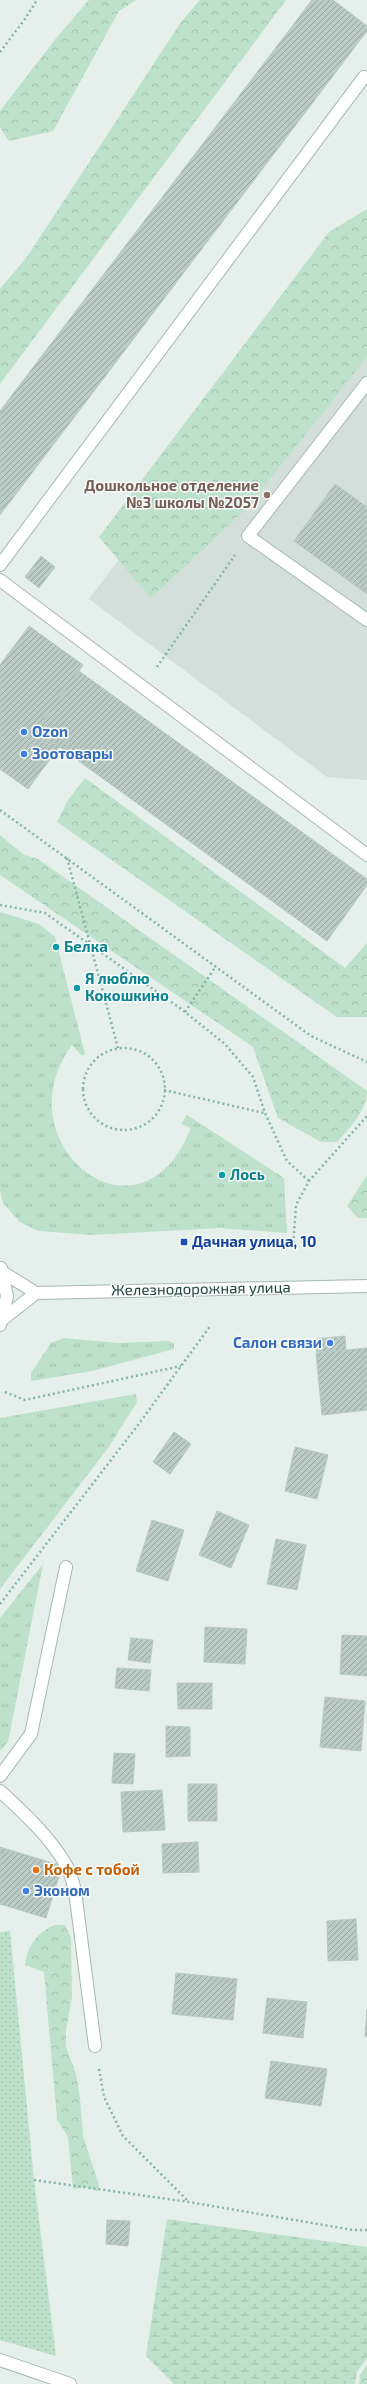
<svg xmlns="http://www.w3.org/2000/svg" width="367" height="2384" viewBox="0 0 367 2384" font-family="'Exo 2',sans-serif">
<defs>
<pattern id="grass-tufts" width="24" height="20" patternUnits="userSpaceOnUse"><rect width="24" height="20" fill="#bde1ca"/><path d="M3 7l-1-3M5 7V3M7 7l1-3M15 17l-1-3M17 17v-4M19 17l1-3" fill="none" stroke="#a2c2ae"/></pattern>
<pattern id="forest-crowns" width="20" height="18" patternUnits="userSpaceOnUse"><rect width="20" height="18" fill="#bde1ca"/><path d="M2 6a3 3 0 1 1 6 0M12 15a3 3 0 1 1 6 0" fill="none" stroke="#a2c2ae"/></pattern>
<pattern id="wetland-marsh" width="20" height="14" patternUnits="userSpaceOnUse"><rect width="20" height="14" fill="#bde1ca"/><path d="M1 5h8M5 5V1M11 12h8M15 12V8" fill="none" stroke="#a2c2ae"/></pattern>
<pattern id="park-dots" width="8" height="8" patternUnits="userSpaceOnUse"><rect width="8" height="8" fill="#bde1ca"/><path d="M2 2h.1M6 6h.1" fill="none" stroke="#a2c2ae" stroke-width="1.8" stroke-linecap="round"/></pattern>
<pattern id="building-hatch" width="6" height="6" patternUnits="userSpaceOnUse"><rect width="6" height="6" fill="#bacac5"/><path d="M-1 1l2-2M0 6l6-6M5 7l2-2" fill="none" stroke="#97a6a1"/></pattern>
</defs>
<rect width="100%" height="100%" fill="#e5efeb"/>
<path fill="#d3dfda" d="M367,233V780L327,777L89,599Z"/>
<path fill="url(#grass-tufts)" d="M0,912L39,924L55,937L85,1054L82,1056L72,1045C0,1141 139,1258 191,1128L181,1124L187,1115L284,1178L287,1233L219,1228L92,1235L38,1231L20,1222L3,1203L0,1190Z
M64,1338L118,1343L169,1341L174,1344V1349L92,1371L31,1381V1373L51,1343Z
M136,1394L137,1402L108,1448L0,1589V1418Z
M43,1564L8,1742L0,1751V1618Z"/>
<path fill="url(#forest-crowns)" d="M89,0H136L119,11L53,131L9,141L0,127V111L57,37Z
M200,0H286L0,384V289L27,257L181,22Z
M367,209V357L246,509L151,598L99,537L329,232Z
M85,778L345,968L367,943V1017H337L57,822L68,800Z
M0,835L24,855L38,859L367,1091C367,1110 349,1129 337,1142H321L278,1118L253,1047L0,875Z
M367,1175V1218H358L347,1206Z
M54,1925H65L71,1938L72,1997L66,2030V2047L76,2074L80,2098L83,2136L99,2185L98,2191L86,2187L73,2189L68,2137L57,2119L44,1972L25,1965C28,1945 36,1934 54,1925Z
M367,2365V2384H359L360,2375Z"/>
<path fill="url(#wetland-marsh)" d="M167,2219L367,2247V2358L357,2372L355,2384H174L146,2356Z"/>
<path fill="url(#park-dots)" d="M10,1931L34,2180L56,2356L0,2340V1932Z"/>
<path fill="url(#building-hatch)" stroke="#b6c9c3" d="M312,0H333L367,26V31L0,515V411Z
M335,484L367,507V594L294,541Z
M41,556L55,567L39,588L25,577Z
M29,626L83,665L36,730L59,747L28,789L0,769V665Z
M79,671L367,879V885L327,941L36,730Z
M345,1336L346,1350L317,1352L316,1339Z
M367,1348V1410L322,1415L316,1353Z
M174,1432L191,1444L170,1474L153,1462Z
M295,1447L328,1455L317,1499L285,1491Z
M217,1511L249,1525L231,1568L199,1555Z
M152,1520L184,1530L168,1581L136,1571Z
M276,1539L306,1545L297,1590L267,1584Z
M205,1627L247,1629L245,1664L204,1662Z
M342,1635L367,1636V1676L340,1674Z
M131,1638L153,1640L150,1663L128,1660Z
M117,1668L151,1670L149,1691L115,1688Z
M177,1683H212V1709H178Z
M325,1697L365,1701L361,1751L320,1747Z
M166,1726L190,1727V1756L166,1757Z
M114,1753L135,1754L133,1784L112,1783Z
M188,1784H217V1821H188Z
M162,1790L165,1830L123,1832L121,1792Z
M198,1842L199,1872L163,1873L162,1844Z
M0,1847L62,1866L46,1918L0,1904Z
M356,1919L358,1960L328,1961L327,1921Z
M176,1973L237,1979L233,2020L172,2014Z
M267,1998L307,2002L303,2038L263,2033Z
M367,2010V2037L365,2036Z
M271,2061L327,2069L321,2106L265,2098Z
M107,2220L130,2221L128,2246L106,2244Z"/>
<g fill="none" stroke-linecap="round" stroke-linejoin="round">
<defs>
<path id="service" d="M367,383L248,536L367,620
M0,565L364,77
M0,580L367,855
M0,1776L31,1734L66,1567
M0,1791C24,1813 50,1837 66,1865C71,1873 73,1882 75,1891L95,2046"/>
<path id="minor" d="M0,2360L70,2384"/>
<path id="tertiary" d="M4,1273L36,1293L367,1286
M3,1319L36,1293
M0,1325L7,1296L1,1268"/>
</defs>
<use href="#service" stroke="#a7b8b3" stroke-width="14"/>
<use href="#minor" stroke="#a7b8b3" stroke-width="14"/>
<use href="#tertiary" stroke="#a7b8b3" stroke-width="14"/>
<path stroke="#83b4a9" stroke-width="2.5" stroke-dasharray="2 3" stroke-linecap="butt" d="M0,52L25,19L37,0
M157,667L235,555
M0,810L311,1036L367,1062
M67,858L118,1048
M0,905L45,913L180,1008L225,1044L253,1077L265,1113L287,1161L309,1181
M185,1012L216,966
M83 1089a41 41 0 1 1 82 0a41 41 0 1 1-82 0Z
M164,1090L264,1113
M293,1248L296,1205L309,1181L367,1116
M5,1392L25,1400L181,1366
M0,1604L138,1425L211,1325
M99,2069L104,2097L123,2136L189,2202
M34,2180L189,2202L353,2230H367"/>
<use href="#service" stroke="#fff" stroke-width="12"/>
<use href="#minor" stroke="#fff" stroke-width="12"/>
<use href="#tertiary" stroke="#fff" stroke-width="12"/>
</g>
<circle fill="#8d6e63" stroke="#f6fbf9" stroke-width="1.5" cx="267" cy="495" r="4"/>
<g fill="#3f7fe0" stroke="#f6fbf9" stroke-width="1.5">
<circle cx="24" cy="732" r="4"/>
<circle cx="24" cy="754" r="4"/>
<circle cx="330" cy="1343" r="4"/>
<circle cx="26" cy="1891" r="4"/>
</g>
<g fill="#0f9aa8" stroke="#f6fbf9" stroke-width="1.5">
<circle cx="56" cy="947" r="4"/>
<circle cx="77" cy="988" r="4"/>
<circle cx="222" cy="1175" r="4"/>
</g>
<rect fill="#1a4fb4" stroke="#f6fbf9" stroke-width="1.5" x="180" y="1238" width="8" height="8" rx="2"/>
<circle fill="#e8710a" stroke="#f6fbf9" stroke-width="1.5" cx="36" cy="1870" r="4"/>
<g text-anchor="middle" stroke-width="3" stroke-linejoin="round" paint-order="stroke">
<g font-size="15" font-weight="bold" fill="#785e54" stroke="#f6fbf9" text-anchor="end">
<text x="259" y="491">Дошкольное отделение<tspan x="259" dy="17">№3 школы №2057</tspan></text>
</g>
<g font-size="15" font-weight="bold" fill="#366cbe" stroke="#f6fbf9" text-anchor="start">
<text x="32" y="737">Ozon</text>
<text x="32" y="759">Зоотовары</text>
<text x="322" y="1348" text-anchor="end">Салон связи</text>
<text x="34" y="1896">Эконом</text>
</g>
<g font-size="15" font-weight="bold" fill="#0d838f" stroke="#f6fbf9" text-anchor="start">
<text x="64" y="952">Белка</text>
<text x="85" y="984">Я люблю<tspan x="85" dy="17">Кокошкино</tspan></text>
<text x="230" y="1180">Лось</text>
</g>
<g font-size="15" font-weight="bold" fill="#164399" stroke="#f6fbf9" text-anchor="start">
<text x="192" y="1247">Дачная улица, 10</text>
</g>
<g font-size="15" fill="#22423d" stroke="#f6fbf9">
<text transform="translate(201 1289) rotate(-1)" y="5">Железнодорожная улица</text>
</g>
<g font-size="15" font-weight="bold" fill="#c56008" stroke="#f6fbf9" text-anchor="start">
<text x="44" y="1875">Кофе с тобой</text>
</g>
</g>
</svg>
